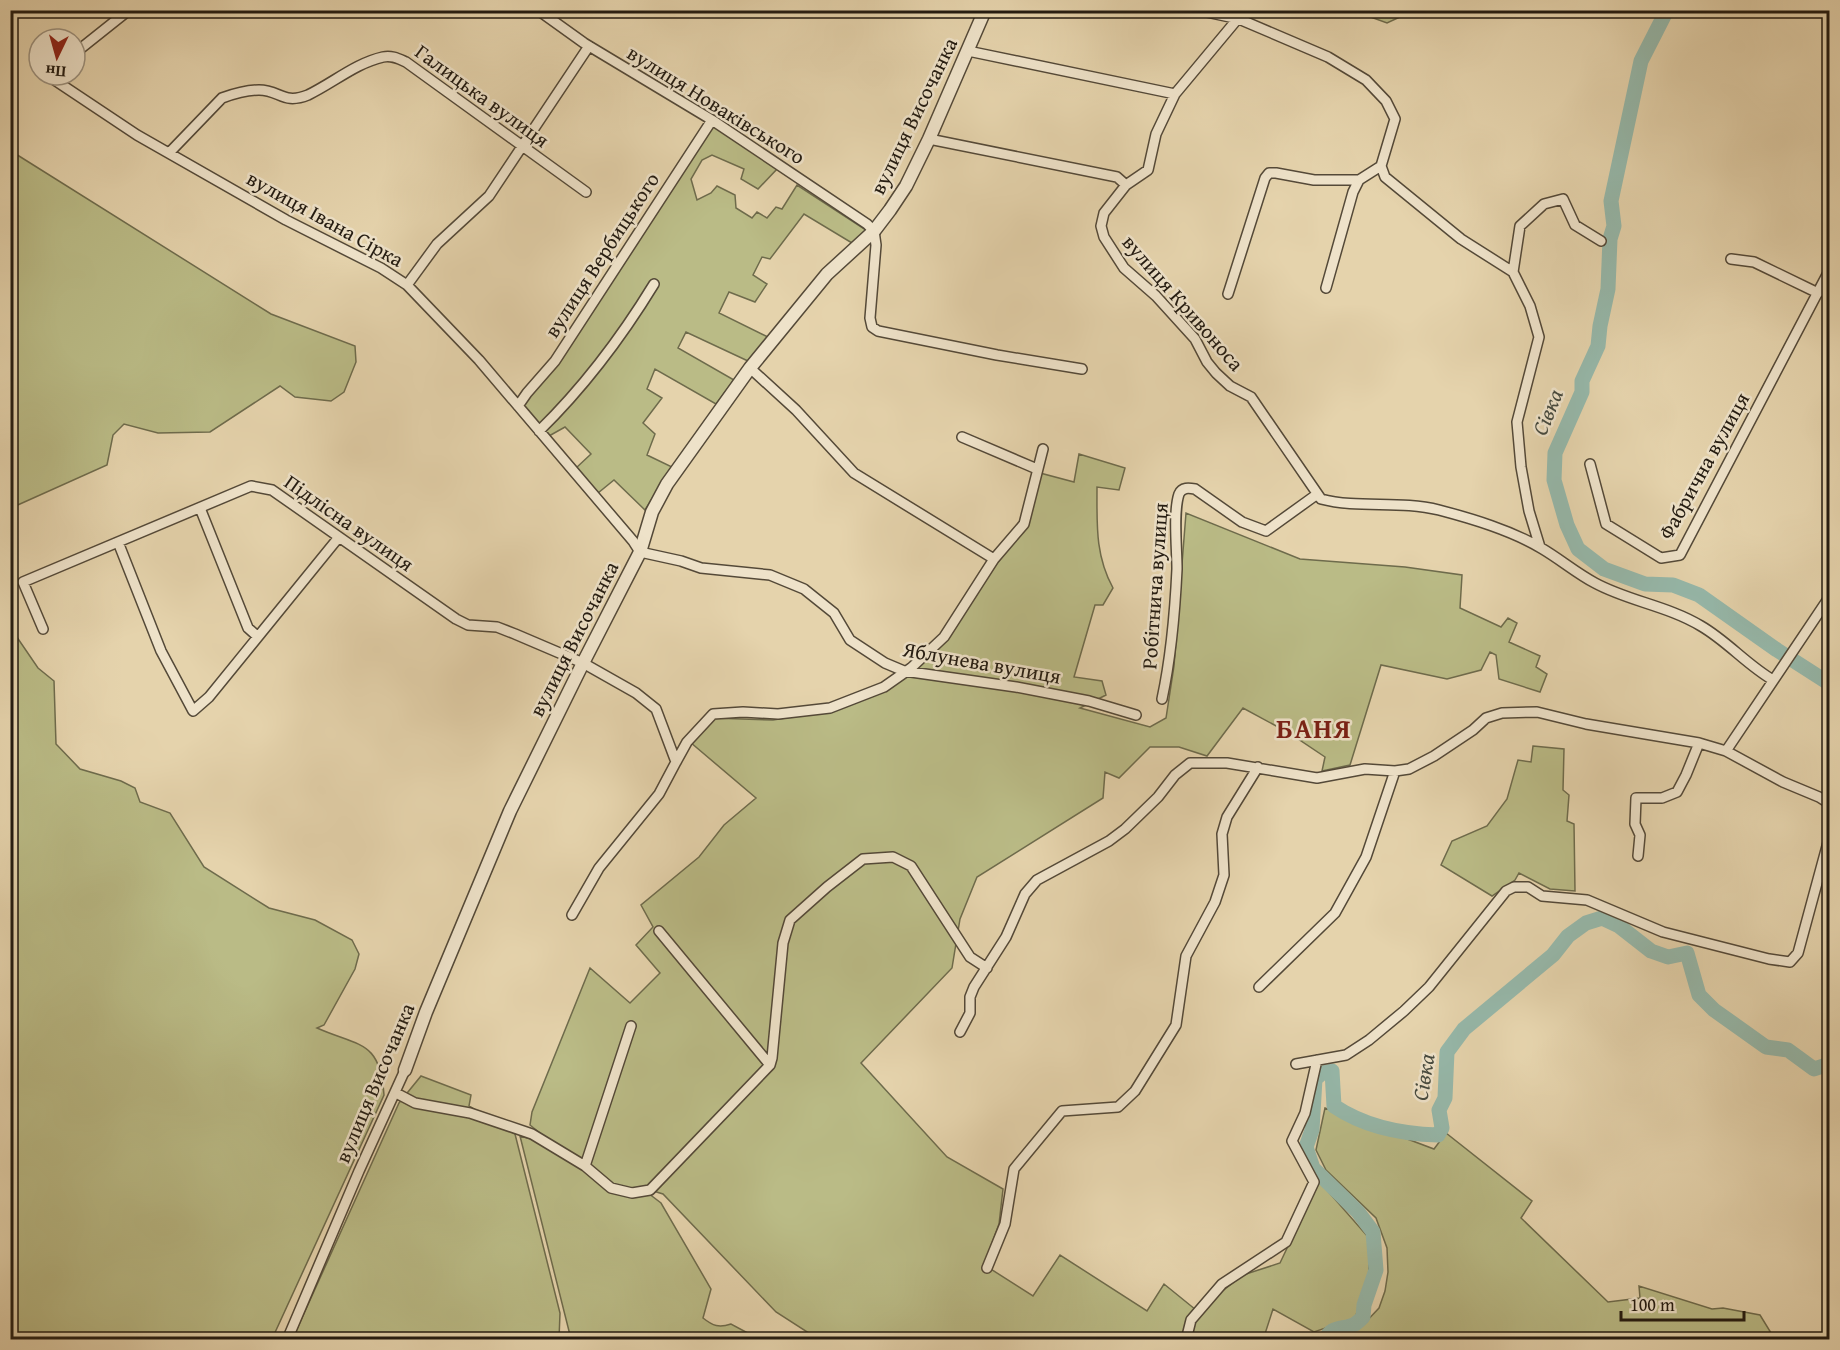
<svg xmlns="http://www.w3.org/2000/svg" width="1840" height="1350" viewBox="0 0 1840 1350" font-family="'Gentium Book Plus',serif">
<rect width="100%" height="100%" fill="#e5d3ac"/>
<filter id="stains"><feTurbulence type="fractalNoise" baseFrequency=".00333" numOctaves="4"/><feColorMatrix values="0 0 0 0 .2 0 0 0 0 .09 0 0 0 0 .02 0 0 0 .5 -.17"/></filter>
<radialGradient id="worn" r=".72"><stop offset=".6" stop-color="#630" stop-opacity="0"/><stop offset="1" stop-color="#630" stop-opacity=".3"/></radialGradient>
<path fill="#babb86" stroke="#6e6b4c" stroke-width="1.5" d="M1354,11H1413L1387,23Z
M707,120L777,169L758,189L741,179L744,169L712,155L702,160L691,179L697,200L711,193L717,186L735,195L736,208L752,218L757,212L767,218L776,207L782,209L797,185L866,230L852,243L804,214L770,259L762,257L753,275L767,284L755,302L729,292L719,313L768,337L748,361L686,332L678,348L734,380L716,404L655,369L647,389L662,398L643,423L655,434L647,455L672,467L645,510L614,480L598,493L576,468L591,454L565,427L549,436L522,405Z
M11,151L271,314L355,346L356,362L344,392L331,401L295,397L280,386L210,432L158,433L124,424L113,435L107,465L11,508Z
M1079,454L1125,468L1119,490L1097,487C1097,524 1095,555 1113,588L1103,605H1095L1074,677L1102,681L1106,695L1080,708L1150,727L1166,718L1174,666L1186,513L1300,559L1405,567L1462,575L1460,608L1501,627L1508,618L1517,623L1509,642L1540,656L1536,667L1547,674L1540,692L1499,679L1496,655L1490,652L1481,670L1447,679L1381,665L1350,765L1322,771L1325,757L1289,733L1243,708L1207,756L1179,747H1150L1119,778L1105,772L1103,798L977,877L960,919L952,968L861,1063L947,1157L1003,1189L999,1224L985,1262L986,1266L1033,1296L1060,1255L1147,1311L1164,1284L1201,1314L1216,1296L1243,1275L1280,1263L1319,1181L1369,1238V1279L1355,1318L1314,1332L1273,1309L1263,1340L818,1339L776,1312L663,1194L640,1187L661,1203L711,1289L703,1318C713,1326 719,1328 731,1324L759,1339H571L520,1136L542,1142L578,1164L530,1125L532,1112L590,968L630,1003L660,973L636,945L653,927L641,905L699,857L724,825L756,798L690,742L712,718L773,720L830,711L903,677L930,657L995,566L1028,524L1040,473L1074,482Z
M10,627L38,668L54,681L56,744L80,769L121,781L135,788L140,802L170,813L204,867L269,908L315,920L352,940L359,954L355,969L324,1025L317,1028C360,1047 380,1040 384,1095L272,1339H11Z
M1533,746L1564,749L1563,790L1569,795L1567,821L1574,824L1575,891L1550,889L1519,873L1515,880L1492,896L1441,865L1452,841L1487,826L1507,799L1518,760L1531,762Z
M421,1076L471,1095L469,1106L515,1134L560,1313L559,1339L292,1340L399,1103Z
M1325,1108L1434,1149L1446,1133L1532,1201L1521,1218L1608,1302L1640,1298L1639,1286L1712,1309L1723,1308L1760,1315L1771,1333L1780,1339H1339L1345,1334L1363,1325L1379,1308L1385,1291L1388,1272L1387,1248L1376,1218L1326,1170L1316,1150Z"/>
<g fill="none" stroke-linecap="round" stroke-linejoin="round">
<path stroke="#96b8aa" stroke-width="15" d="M1667,10L1641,61L1611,201L1614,226L1610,239L1608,289L1600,326L1598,346L1582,381V392L1555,453L1554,480L1567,525L1578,549L1604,569L1645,584L1673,585L1699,595L1777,650L1830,684
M1325,1340C1331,1325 1344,1330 1355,1324C1358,1322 1361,1319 1363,1317L1364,1305L1376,1270L1373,1232L1358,1212L1313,1168L1306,1147L1312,1130L1315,1079L1322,1073L1332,1071L1334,1106C1365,1127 1401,1134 1438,1135L1442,1128L1439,1110L1445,1098L1447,1052L1464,1029L1553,955L1568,936L1586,923L1602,918L1619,926L1651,951L1668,957L1687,953L1699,995L1714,1010L1766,1047L1788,1050L1814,1069L1826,1065L1830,1060"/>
<defs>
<path id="minor" d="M538,10L584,43L712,120L867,224L874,231L876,245L870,318L872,327L878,331L997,355L1082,369
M1197,10L1239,19L1328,57L1366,80L1386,101L1395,119L1381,166L1385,177L1461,239L1513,272L1530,306L1539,337L1517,422L1521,467L1529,511L1540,547
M1245,10L1175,94L1156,134L1148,170L1126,185L1104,213L1101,226L1104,237L1124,268L1156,296L1195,339L1207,362L1216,373L1230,386L1251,397L1321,499C1359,509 1400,500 1439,510C1473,519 1510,530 1541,548C1560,559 1576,573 1595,583C1628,601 1668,606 1701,626C1727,641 1747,665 1773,680
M968,51L1175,94
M75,53L129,10
M47,75L137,135L286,220L381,268L407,285L479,360L633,541L640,552L681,561L701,568L770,575L804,589L834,613L850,640L885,663L904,671L1016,687L1089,701L1136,715
M929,139L1117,177L1126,185
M169,153L222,98C233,94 247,90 259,90C280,90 283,105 308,95C333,83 356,63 383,57C392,55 399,59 406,62L586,192
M1731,259L1754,262L1818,293
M1513,272L1520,226L1544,204L1563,199L1575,225L1601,241
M407,285L437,244L489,196L589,46
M1326,288L1353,192L1359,180L1381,166
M1228,294L1265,178L1269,173H1276L1314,180H1359
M750,368L796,410L854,473L994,559
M518,406L527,393L555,361L712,120
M539,431C584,387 621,338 654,284
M962,437L1037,469
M1590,464L1606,524L1661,558L1680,555L1830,269
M200,508L248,628L257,636
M118,542L161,651L193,711L209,697L339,537
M43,629L23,582L251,486L272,490L456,619L468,625L497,627L515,634L583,663L636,693L656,709L676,762L659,794L599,868L572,915
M1162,699C1171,657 1175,612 1177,569C1177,549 1173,512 1179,494C1182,487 1189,488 1195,489L1242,522L1266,531L1316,495
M1726,751L1830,596
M676,762L687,742L713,714L743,712L778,714L830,708L884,687L911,668L944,637L994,559L1024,524L1043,449
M1638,856L1640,835L1635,824L1636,798H1662L1677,792L1686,775L1699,743
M659,931L770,1065
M1259,987L1335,913L1366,857L1395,771
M960,1032L970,1013V997L974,987L1006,937L1025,894L1037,880L1109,841L1125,829L1158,797L1175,775L1190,763H1227L1317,778L1365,769L1395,771L1409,769L1434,756L1473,730L1486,718L1502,713L1537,712L1586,724L1699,743L1726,751L1783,782L1819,797L1830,804
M1296,1064L1346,1055L1369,1040L1404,1011L1429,987L1506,891L1514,887H1528L1542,896L1587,900L1663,932L1769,959L1790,962L1798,953L1830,835
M396,1093L415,1103L470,1113L532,1134L585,1166L611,1188L632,1193L650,1190L770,1065L772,1058L783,943L790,920L827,887L863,859L893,857L911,866L970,957L987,968
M585,1166L631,1026
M987,1268L1005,1224L1014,1169L1062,1111L1118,1107L1135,1091L1176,1025L1186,956L1215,902L1224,875L1222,834L1227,817L1258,767
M287,1340L359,1171L405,1070
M1186,1340L1191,1320L1222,1284L1286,1242L1314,1182L1292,1141L1305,1113L1317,1060"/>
<path id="tertiary" d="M405,1070L426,1012L510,811L583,663L640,552L652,512L667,484L750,368L827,274L874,231L890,210L906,186L929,139L985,10"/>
</defs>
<use href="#minor" stroke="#544938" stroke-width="12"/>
<use href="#tertiary" stroke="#544938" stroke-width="15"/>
<use href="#minor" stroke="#eee2c9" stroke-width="9"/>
<use href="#tertiary" stroke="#eee2c9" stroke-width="12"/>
</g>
<g text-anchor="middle" stroke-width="5" stroke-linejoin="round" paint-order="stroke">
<g font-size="21" fill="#231b11" stroke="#eee2c9">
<text transform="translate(482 96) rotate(36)" y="7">Галицька вулиця</text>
<text transform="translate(716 105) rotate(32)" y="7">вулиця Новаківського</text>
<text transform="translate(914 116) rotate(-64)" y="7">вулиця Височанка</text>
<text transform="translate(325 219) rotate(29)" y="7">вулиця Івана Сірка</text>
<text transform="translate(602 255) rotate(-57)" y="7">вулиця Вербицького</text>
<text transform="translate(1183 303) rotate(49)" y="7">вулиця Кривоноса</text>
<text transform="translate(1704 466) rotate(-61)" y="7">Фабрична вулиця</text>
<text transform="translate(349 523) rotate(35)" y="7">Підлісна вулиця</text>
<text transform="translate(1155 586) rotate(-86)" y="7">Робітнича вулиця</text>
<text transform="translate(574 639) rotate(-63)" y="7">вулиця Височанка</text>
<text transform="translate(982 663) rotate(10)" y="7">Яблунева вулиця</text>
<text transform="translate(375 1083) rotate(-67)" y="7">вулиця Височанка</text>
</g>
<g font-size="22" font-style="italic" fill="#464a3f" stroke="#eee2c9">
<text transform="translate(1547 412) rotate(-68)" y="8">Сівка</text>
<text transform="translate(1423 1077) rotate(-81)" y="8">Сівка</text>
</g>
<g font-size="27" font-weight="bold" letter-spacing="1.5" fill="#7a1f14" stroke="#eee2c9">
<text x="1314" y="738">БАНЯ</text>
</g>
</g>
<rect width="1840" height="1350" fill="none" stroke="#e5d3ac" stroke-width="36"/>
<rect x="12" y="12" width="1816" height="1326" fill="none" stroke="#231b11" stroke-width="3"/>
<rect x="18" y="18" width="1804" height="1314" fill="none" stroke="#231b11" stroke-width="1.5"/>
<g transform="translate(57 57) rotate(185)"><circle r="28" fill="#eee2c9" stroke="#9d927f" stroke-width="1.5"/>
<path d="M0-4.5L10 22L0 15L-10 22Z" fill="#8f2418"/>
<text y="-9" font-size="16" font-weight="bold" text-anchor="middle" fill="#231b11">Пн</text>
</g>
<path d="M1621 1311v9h123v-9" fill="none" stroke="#231b11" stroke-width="3"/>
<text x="1630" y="1311" font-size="18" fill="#231b11" stroke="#eee2c9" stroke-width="4.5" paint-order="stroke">100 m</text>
<rect width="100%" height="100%" filter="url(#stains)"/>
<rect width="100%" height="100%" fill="url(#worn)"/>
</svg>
